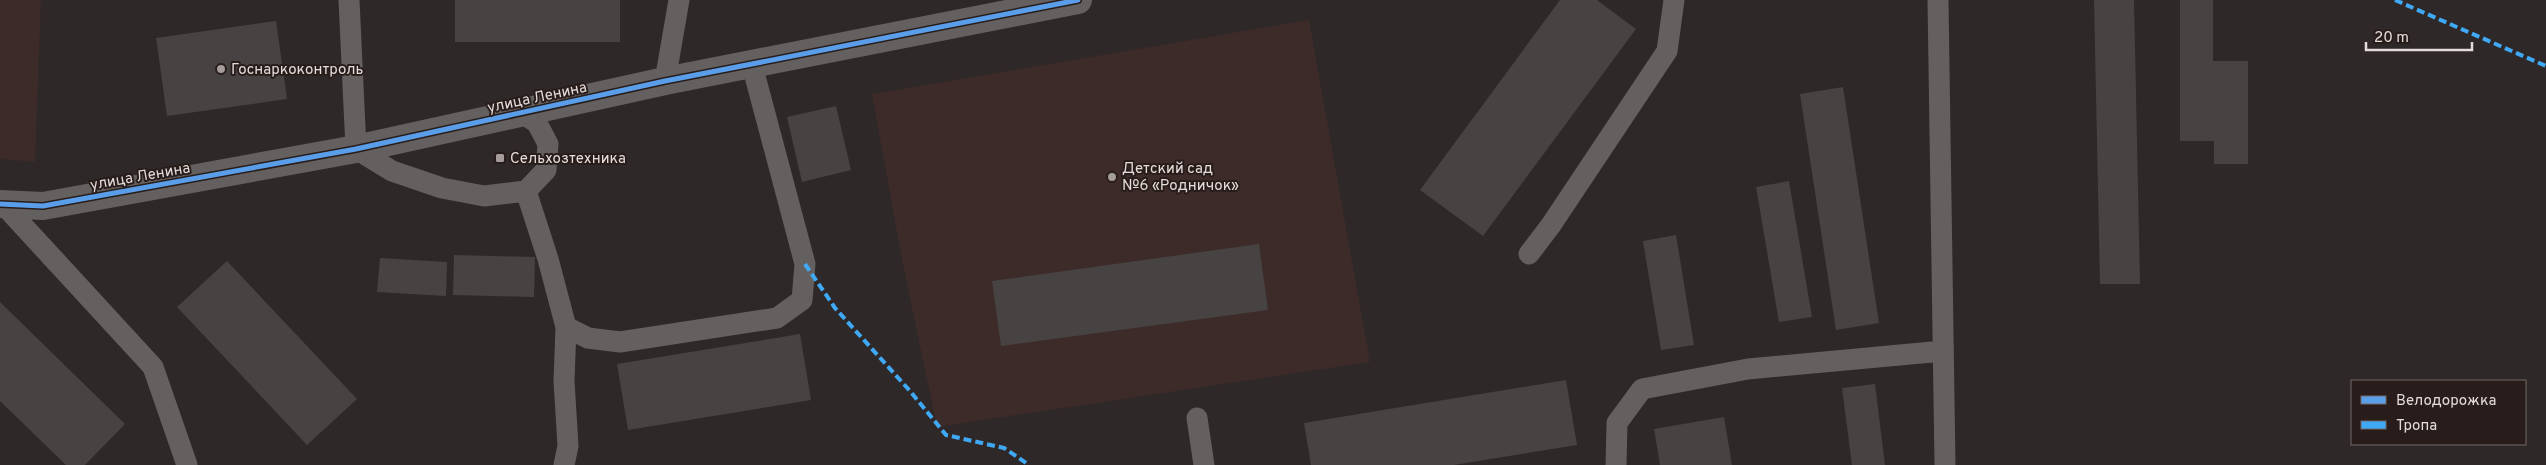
<svg xmlns="http://www.w3.org/2000/svg" width="2546" height="465" viewBox="0 0 2546 465" font-family="Overpass,sans-serif">
<rect width="100%" height="100%" fill="#2e2828"/>
<path fill="#3c2b28" d="M0,0H41L35,162L0,159Z
M1309,20L1370,362L937,427L902,260L872,94Z"/>
<path fill="#484343" d="M455,0H620V42H455Z
M1560,0H1597L1636,29L1483,236L1420,190Z
M2094,0H2134L2140,284H2100Z
M2180,0H2213V61H2248V164H2214V141H2180Z
M276,21L287,99L167,116L156,38Z
M1843,87L1879,323L1836,330L1800,94Z
M836,106L851,170L802,182L787,117Z
M1789,181L1812,317L1779,322L1756,187Z
M1676,235L1694,345L1661,350L1643,241Z
M1259,244L1268,310L1001,346L992,281Z
M454,255L535,257L534,297L453,295Z
M380,258L447,262L446,296L377,292Z
M227,261L357,399L307,445L177,307Z
M0,302L125,424L85,465H66L0,401Z
M800,334L811,400L628,430L617,364Z
M1566,380L1577,445L1454,465H1311L1304,423Z
M1875,384L1885,465H1852L1842,388Z
M1724,417L1732,465H1660L1654,429Z"/>
<g fill="none" stroke-linecap="round" stroke-linejoin="round">
<path stroke="#63605f" stroke-width="21" d="M349,0L356,149L392,171L442,188L484,196L526,191L546,170L548,144L537,123L522,113
M1938,0L1945,465
M665,81L679,0
M526,191L548,259L566,327L564,381L568,446L564,465
M3,204L153,367L187,465
M1529,254L1551,225L1667,51L1674,0
M566,327L588,338L620,342L777,318L802,300L805,264L752,65
M1197,418L1204,465
M1616,465L1617,423L1642,389L1748,369L1943,351"/>
<path stroke="#63605f" stroke-width="28" d="M0,204L43,206L356,149L665,81L1078,0"/>
<path stroke="#3fa9f5" stroke-width="4" stroke-dasharray="8 4" stroke-linecap="butt" d="M2395,0L2546,66
M805,264L835,308L910,391L946,435L1004,448L1029,465"/>
<defs>
<path id="cycleway" d="M0,204L43,206L356,149L665,81L1078,0"/>
</defs>
<use href="#cycleway" stroke="#281d1a" stroke-width="8"/>
<use href="#cycleway" stroke="#5a9eea" stroke-width="5"/>
</g>
<g fill="#a49d9c" stroke="#281d1a" stroke-width="2">
<circle cx="221" cy="69" r="5"/>
<rect x="495" y="153" width="10" height="10" rx="2.5"/>
<circle cx="1112" cy="177" r="5"/>
</g>
<g text-anchor="middle" stroke-width="4" stroke-linejoin="round" paint-order="stroke">
<g font-size="15" fill="#e4dcda" stroke="#281d1a" text-anchor="start">
<text x="231" y="74">Госнаркоконтроль</text>
<text x="510" y="163">Сельхозтехника</text>
<text x="1122" y="173">Детский сад<tspan x="1122" dy="17">№6 «Родничок»</tspan></text>
</g>
<g font-size="15" fill="#e4dcda" stroke="#281d1a">
<text transform="translate(537 97) rotate(-12)" y="5">улица Ленина</text>
<text transform="translate(140 176) rotate(-10)" y="5">улица Ленина</text>
</g>
</g>
<rect x="2351" y="380" width="175" height="65" fill="#281d1a" stroke="#736967"/>
<rect x="2361" y="396" width="25" height="8" fill="#5a9eea" stroke="#736967"/>
<text x="2396" y="405" font-size="15" fill="#e4dcda">Велодорожка</text>
<rect x="2361" y="421" width="25" height="8" fill="#3fa9f5" stroke="#736967"/>
<text x="2396" y="430" font-size="15" fill="#e4dcda">Тропа</text>
<path d="M2366 42v8h106v-8" fill="none" stroke="#e4dcda" stroke-width="2.5"/>
<text x="2374" y="42" font-size="15" fill="#e4dcda" stroke="#281d1a" stroke-width="4" paint-order="stroke">20 m</text>
</svg>
